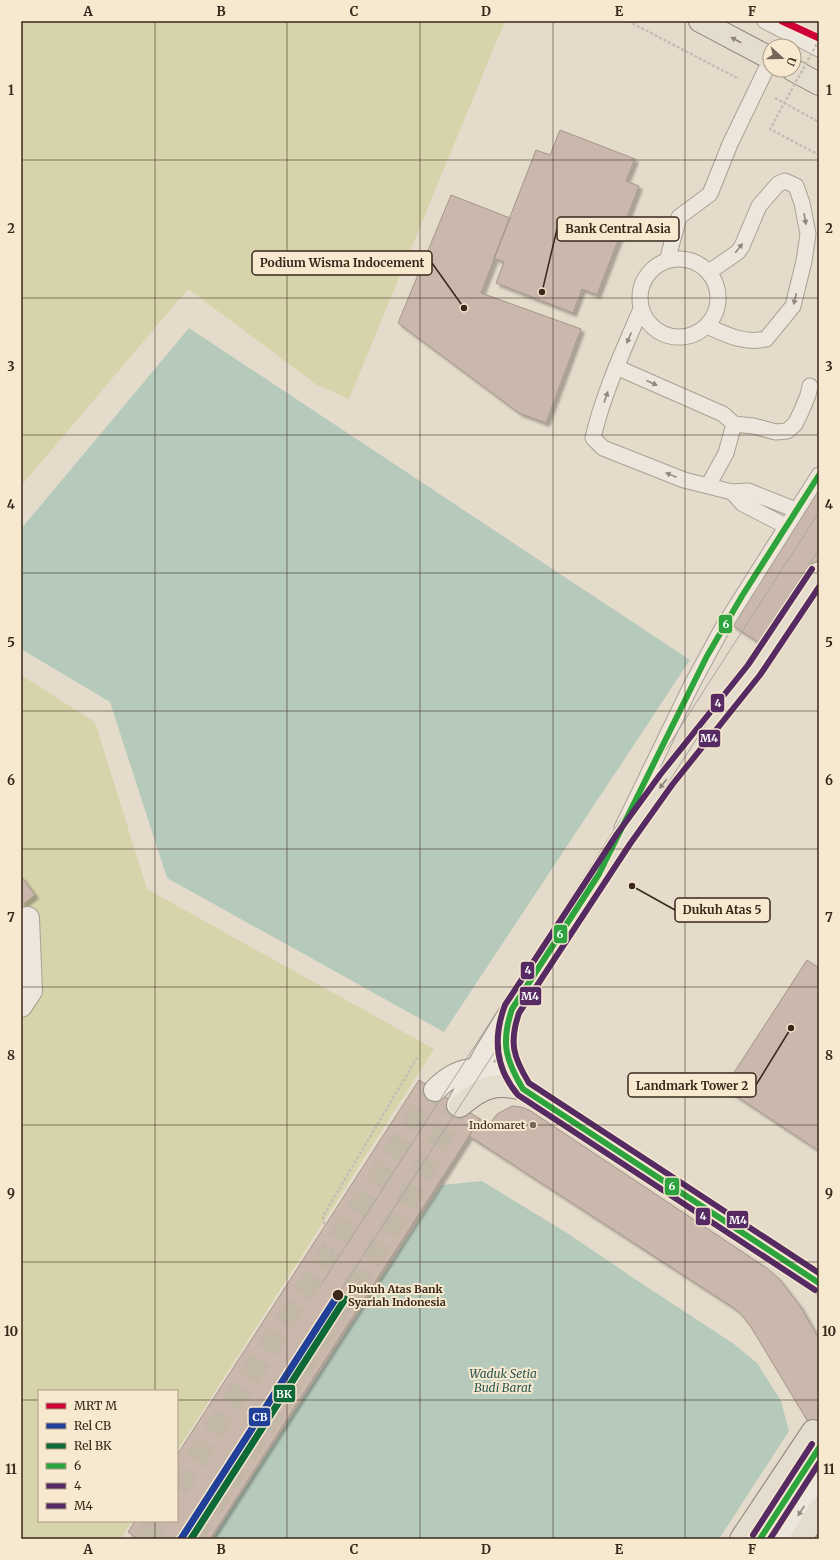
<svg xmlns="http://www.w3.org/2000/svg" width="840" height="1560" viewBox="0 0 840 1560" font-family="Merriweather,serif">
<defs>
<filter id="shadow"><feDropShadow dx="3.5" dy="3.5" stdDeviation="1" flood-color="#0004"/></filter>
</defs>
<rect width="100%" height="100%" fill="#e5dbca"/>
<path fill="#d7d4ab" d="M21,21H505L349,399L317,385L188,289L21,486Z
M21,675L95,722L147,889L434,1049L177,1451V1391H39V1521H132L121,1539H21Z"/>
<path fill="#b6cabc" d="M189,328L690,660L444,1032L167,878L110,702L21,649V529Z
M482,1181L567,1233L644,1285L734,1344L757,1363L781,1401L789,1431L719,1539H212L442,1185Z"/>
<path fill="#c9b8ab" stroke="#a59689" filter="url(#shadow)" d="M560,130L635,159L626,181L639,186L597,295L582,289L573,313L496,283L504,262L494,258L536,150L550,155Z
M451,195L510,218L481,293L581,329L546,423L519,413L398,323Z
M819,489V559L764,646L732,625Z
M21,876L35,895L21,906Z
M807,960L819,968V1151L724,1088Z
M419,1080L480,1119L210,1539H138L128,1532L135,1521H177V1455Z
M512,1106L521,1107L529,1110L768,1269L780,1280L800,1306L819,1339V1440L751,1327L741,1314L734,1308L469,1136L480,1119L489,1125L497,1114Z"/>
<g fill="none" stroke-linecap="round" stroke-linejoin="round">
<path stroke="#c3b7a7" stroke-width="22" stroke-dasharray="22 11" stroke-linecap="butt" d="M177,1489L435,1090
M145,1539L157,1521
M192,1539L403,1209L458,1105"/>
<defs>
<path id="lane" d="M765,21L819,49
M640 298a39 39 0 1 1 78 0a39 39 0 1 1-78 0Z
M667,261L679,217L710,194L730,144L770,61
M641,309C623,351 603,394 593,438L603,448L684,480L732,492L748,491L796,510
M707,326C727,335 744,344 766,339L793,306L804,261L808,234L802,203L796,186L785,181L778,184L759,206L742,246L738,252L709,272
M616,367L723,414L734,424L753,426L776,432L787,431L795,424L801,412L808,395L810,386
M708,486L726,453L734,424
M732,492L743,504L786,526
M622,828L692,684L723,627L819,475
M760,1539L819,1448
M782,1539L819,1482"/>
<path id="street" d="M21,1006L31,991L28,918"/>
<path id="secondary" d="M435,1090C465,1059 491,1068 523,1089
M458,1105L485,1054L510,1013"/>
<path id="primary" d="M700,21L770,58
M793,70L819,84
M819,573L754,670L666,780L623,839L512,1009C499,1043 504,1059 523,1089L819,1283
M460,1106C482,1087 495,1082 523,1089
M741,1539L813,1431
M801,1539L819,1510"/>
</defs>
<use href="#lane" stroke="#aaa094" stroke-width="17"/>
<use href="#street" stroke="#aaa094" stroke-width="24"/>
<use href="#secondary" stroke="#998f84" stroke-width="24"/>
<use href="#primary" stroke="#8f857a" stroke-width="24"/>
<path stroke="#c5bdb3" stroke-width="2.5" stroke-dasharray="3 2" stroke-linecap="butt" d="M628,21L739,79
M775,98L819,122
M329,1254L323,1216L418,1056"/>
<use href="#lane" stroke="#ede6dc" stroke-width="15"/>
<use href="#street" stroke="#ede6dc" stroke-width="22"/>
<use href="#secondary" stroke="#ede6dc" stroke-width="22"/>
<use href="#primary" stroke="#e4dccd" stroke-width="22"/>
<path stroke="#aba59d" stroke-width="1" d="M536,981L568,910
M322,1283L819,512
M338,1295L819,549"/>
<path stroke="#c5bdb3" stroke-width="2.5" stroke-dasharray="3 2" stroke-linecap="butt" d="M819,40L770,129L819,155"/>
<defs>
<path id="bus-1" d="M819,475L742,596L707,656L599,874L512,1009C501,1042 505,1059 523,1089L819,1283
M760,1539L819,1448"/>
<path id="bus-2" d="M812,569L748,665L660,775L617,834L505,1005C493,1037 495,1068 518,1095L815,1290
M770,1539L819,1463"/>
<path id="bus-3" d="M819,587L760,675L672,785L630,844L519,1013C509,1042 513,1057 529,1083L819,1273
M753,1535L812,1444"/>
</defs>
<use href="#bus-1" stroke="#f7e9cf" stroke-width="9"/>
<use href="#bus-2" stroke="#f7e9cf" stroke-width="9"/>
<use href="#bus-3" stroke="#f7e9cf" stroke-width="9"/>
<use href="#bus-1" stroke="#2ea43f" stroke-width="6"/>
<use href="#bus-2" stroke="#562a62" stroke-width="6"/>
<use href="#bus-3" stroke="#562a62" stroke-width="6"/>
<defs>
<path id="rail-1" d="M181,1539L338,1295"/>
<path id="rail-2" d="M191,1539L345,1299"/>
</defs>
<use href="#rail-1" stroke="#f7e9cf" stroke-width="10"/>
<use href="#rail-2" stroke="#f7e9cf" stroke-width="10"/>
<use href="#rail-1" stroke="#20409a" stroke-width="7"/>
<use href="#rail-2" stroke="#0e6938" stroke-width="7"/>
<defs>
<path id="metro-1" d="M782,21L819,38"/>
</defs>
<use href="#metro-1" stroke="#f7e9cf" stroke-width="10"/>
<use href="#metro-1" stroke="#ce0037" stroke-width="7"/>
</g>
<defs><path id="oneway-solid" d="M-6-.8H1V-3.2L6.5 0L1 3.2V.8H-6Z"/></defs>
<g fill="#8e8274">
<use href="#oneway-solid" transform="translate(736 40) rotate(-152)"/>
<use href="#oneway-solid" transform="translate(663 784) rotate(128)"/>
</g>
<g fill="#93867c">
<use href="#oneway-solid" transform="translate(805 219) rotate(80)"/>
<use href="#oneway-solid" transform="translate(739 248) rotate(-52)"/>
<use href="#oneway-solid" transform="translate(795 299) rotate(104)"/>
<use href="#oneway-solid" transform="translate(629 338) rotate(113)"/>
<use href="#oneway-solid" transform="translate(652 383) rotate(24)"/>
<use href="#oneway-solid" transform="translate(606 397) rotate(-71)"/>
<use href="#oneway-solid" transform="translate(671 475) rotate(-158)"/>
<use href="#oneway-solid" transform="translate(801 1511) rotate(123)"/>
</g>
<path fill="none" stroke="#39271c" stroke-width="1" stroke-opacity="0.55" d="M155,21V1391M287,21V1539M420,21V1539M553,21V1539M685,21V1539M21,160H819M21,298H819M21,435H819M21,573H819M21,711H819M21,849H819M21,987H819M21,1125H819M21,1262H819M21,1400H39M177,1400H819M155,1521V1539"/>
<circle fill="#756659" stroke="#f7e9cf" stroke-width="1.5" cx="533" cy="1125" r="4"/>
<circle fill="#39271c" stroke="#f7e9cf" stroke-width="1.5" cx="338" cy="1295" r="6"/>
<g text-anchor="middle" stroke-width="4" stroke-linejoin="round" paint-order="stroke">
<g font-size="11" fill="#39271c" stroke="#f7e9cf" text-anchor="end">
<text x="525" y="1129">Indomaret</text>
</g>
<g font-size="11" font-weight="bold" fill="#39271c" stroke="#f7e9cf" text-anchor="start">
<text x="348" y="1293">Dukuh Atas Bank<tspan x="348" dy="13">Syariah Indonesia</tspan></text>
</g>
<g font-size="12" font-style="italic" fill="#2a5953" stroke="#f7e9cf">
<text x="503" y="1378">Waduk Setia<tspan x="503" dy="14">Budi Barat</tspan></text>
</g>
</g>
<path fill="none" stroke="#39271c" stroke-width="1.5" d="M542 292L557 229M464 308L432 263M632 886L675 910M791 1028L756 1085"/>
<g fill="#39271c" stroke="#f7e9cf" stroke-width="1.5">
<circle cx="542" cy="292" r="4"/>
<circle cx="464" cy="308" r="4"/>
<circle cx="632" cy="886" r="4"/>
<circle cx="791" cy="1028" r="4"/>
</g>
<g fill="#f7e9cf" stroke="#39271c" stroke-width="1.5">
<rect x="557" y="217" width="122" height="24" rx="4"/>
<rect x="252" y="251" width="180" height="24" rx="4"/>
<rect x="675" y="898" width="95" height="24" rx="4"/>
<rect x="628" y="1073" width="128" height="24" rx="4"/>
</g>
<g font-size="12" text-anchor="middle" font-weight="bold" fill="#39271c">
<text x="618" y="233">Bank Central Asia</text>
<text x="342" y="267">Podium Wisma Indocement</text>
<text x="722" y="914">Dukuh Atas 5</text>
<text x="692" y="1090">Landmark Tower 2</text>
</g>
<g stroke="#f7e9cf" stroke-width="1.5">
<rect x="718" y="614" width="15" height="20" rx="4" fill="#2ea43f"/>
<rect x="710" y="693" width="15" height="20" rx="4" fill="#562a62"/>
<rect x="698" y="729" width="23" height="19" rx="4" fill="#562a62"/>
<rect x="553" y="924" width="15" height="20" rx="4" fill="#2ea43f"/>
<rect x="520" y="961" width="15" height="19" rx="4" fill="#562a62"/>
<rect x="519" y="986" width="23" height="20" rx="4" fill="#562a62"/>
<rect x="664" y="1177" width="16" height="19" rx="4" fill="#2ea43f"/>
<rect x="695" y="1207" width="16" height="19" rx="4" fill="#562a62"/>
<rect x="726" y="1210" width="23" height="19" rx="4" fill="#562a62"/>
<rect x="273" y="1384" width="23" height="19" rx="4" fill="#0e6938"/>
<rect x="248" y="1407" width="23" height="20" rx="4" fill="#20409a"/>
</g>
<g font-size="11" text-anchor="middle" font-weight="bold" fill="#fff">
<text x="726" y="628">6</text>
<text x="718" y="707">4</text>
<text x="709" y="742">M4</text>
<text x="560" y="938">6</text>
<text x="528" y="974">4</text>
<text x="530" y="1000">M4</text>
<text x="672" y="1190">6</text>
<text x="703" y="1220">4</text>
<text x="738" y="1224">M4</text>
<text x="284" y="1398">BK</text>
<text x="260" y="1421">CB</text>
</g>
<rect width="840" height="1560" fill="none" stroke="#f7e9cf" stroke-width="44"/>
<rect x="38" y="1390" width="140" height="132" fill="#f7e9cf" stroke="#ab9b87"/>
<rect x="46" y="1403" width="20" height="6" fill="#ce0037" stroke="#ab9b87"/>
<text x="74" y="1410" font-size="12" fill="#39271c">MRT M</text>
<rect x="46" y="1423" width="20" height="6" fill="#20409a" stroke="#ab9b87"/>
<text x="74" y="1430" font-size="12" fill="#39271c">Rel CB</text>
<rect x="46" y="1443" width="20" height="6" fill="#0e6938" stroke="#ab9b87"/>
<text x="74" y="1450" font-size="12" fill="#39271c">Rel BK</text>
<rect x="46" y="1463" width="20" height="6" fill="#2ea43f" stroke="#ab9b87"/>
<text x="74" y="1470" font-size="12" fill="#39271c">6</text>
<rect x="46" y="1483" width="20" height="6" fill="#562a62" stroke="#ab9b87"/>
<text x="74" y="1490" font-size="12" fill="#39271c">4</text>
<rect x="46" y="1503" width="20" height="6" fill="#562a62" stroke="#ab9b87"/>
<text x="74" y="1510" font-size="12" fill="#39271c">M4</text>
<g transform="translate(782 58) rotate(111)"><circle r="19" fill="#f7e9cf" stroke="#ab9b87"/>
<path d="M0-3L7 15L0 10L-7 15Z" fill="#756659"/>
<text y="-6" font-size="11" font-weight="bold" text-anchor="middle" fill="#39271c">U</text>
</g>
<rect x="22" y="22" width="796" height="1516" fill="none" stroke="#39271c" stroke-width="1.5"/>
<g font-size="13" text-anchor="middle" font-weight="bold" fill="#39271c">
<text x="88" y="16">A</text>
<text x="221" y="16">B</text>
<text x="354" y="16">C</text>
<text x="486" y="16">D</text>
<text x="619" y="16">E</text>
<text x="752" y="16">F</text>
<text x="11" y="95">1</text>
<text x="829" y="95">1</text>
<text x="11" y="233">2</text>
<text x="829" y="233">2</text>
<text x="11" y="371">3</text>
<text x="829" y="371">3</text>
<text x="11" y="509">4</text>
<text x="829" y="509">4</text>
<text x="11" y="647">5</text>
<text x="829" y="647">5</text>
<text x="11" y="785">6</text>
<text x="829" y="785">6</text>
<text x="11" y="922">7</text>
<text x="829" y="922">7</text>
<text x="11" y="1060">8</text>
<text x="829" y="1060">8</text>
<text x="11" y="1198">9</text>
<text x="829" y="1198">9</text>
<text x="11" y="1336">10</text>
<text x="829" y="1336">10</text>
<text x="11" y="1474">11</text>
<text x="829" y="1474">11</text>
<text x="88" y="1554">A</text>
<text x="221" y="1554">B</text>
<text x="354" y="1554">C</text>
<text x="486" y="1554">D</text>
<text x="619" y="1554">E</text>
<text x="752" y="1554">F</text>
</g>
</svg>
